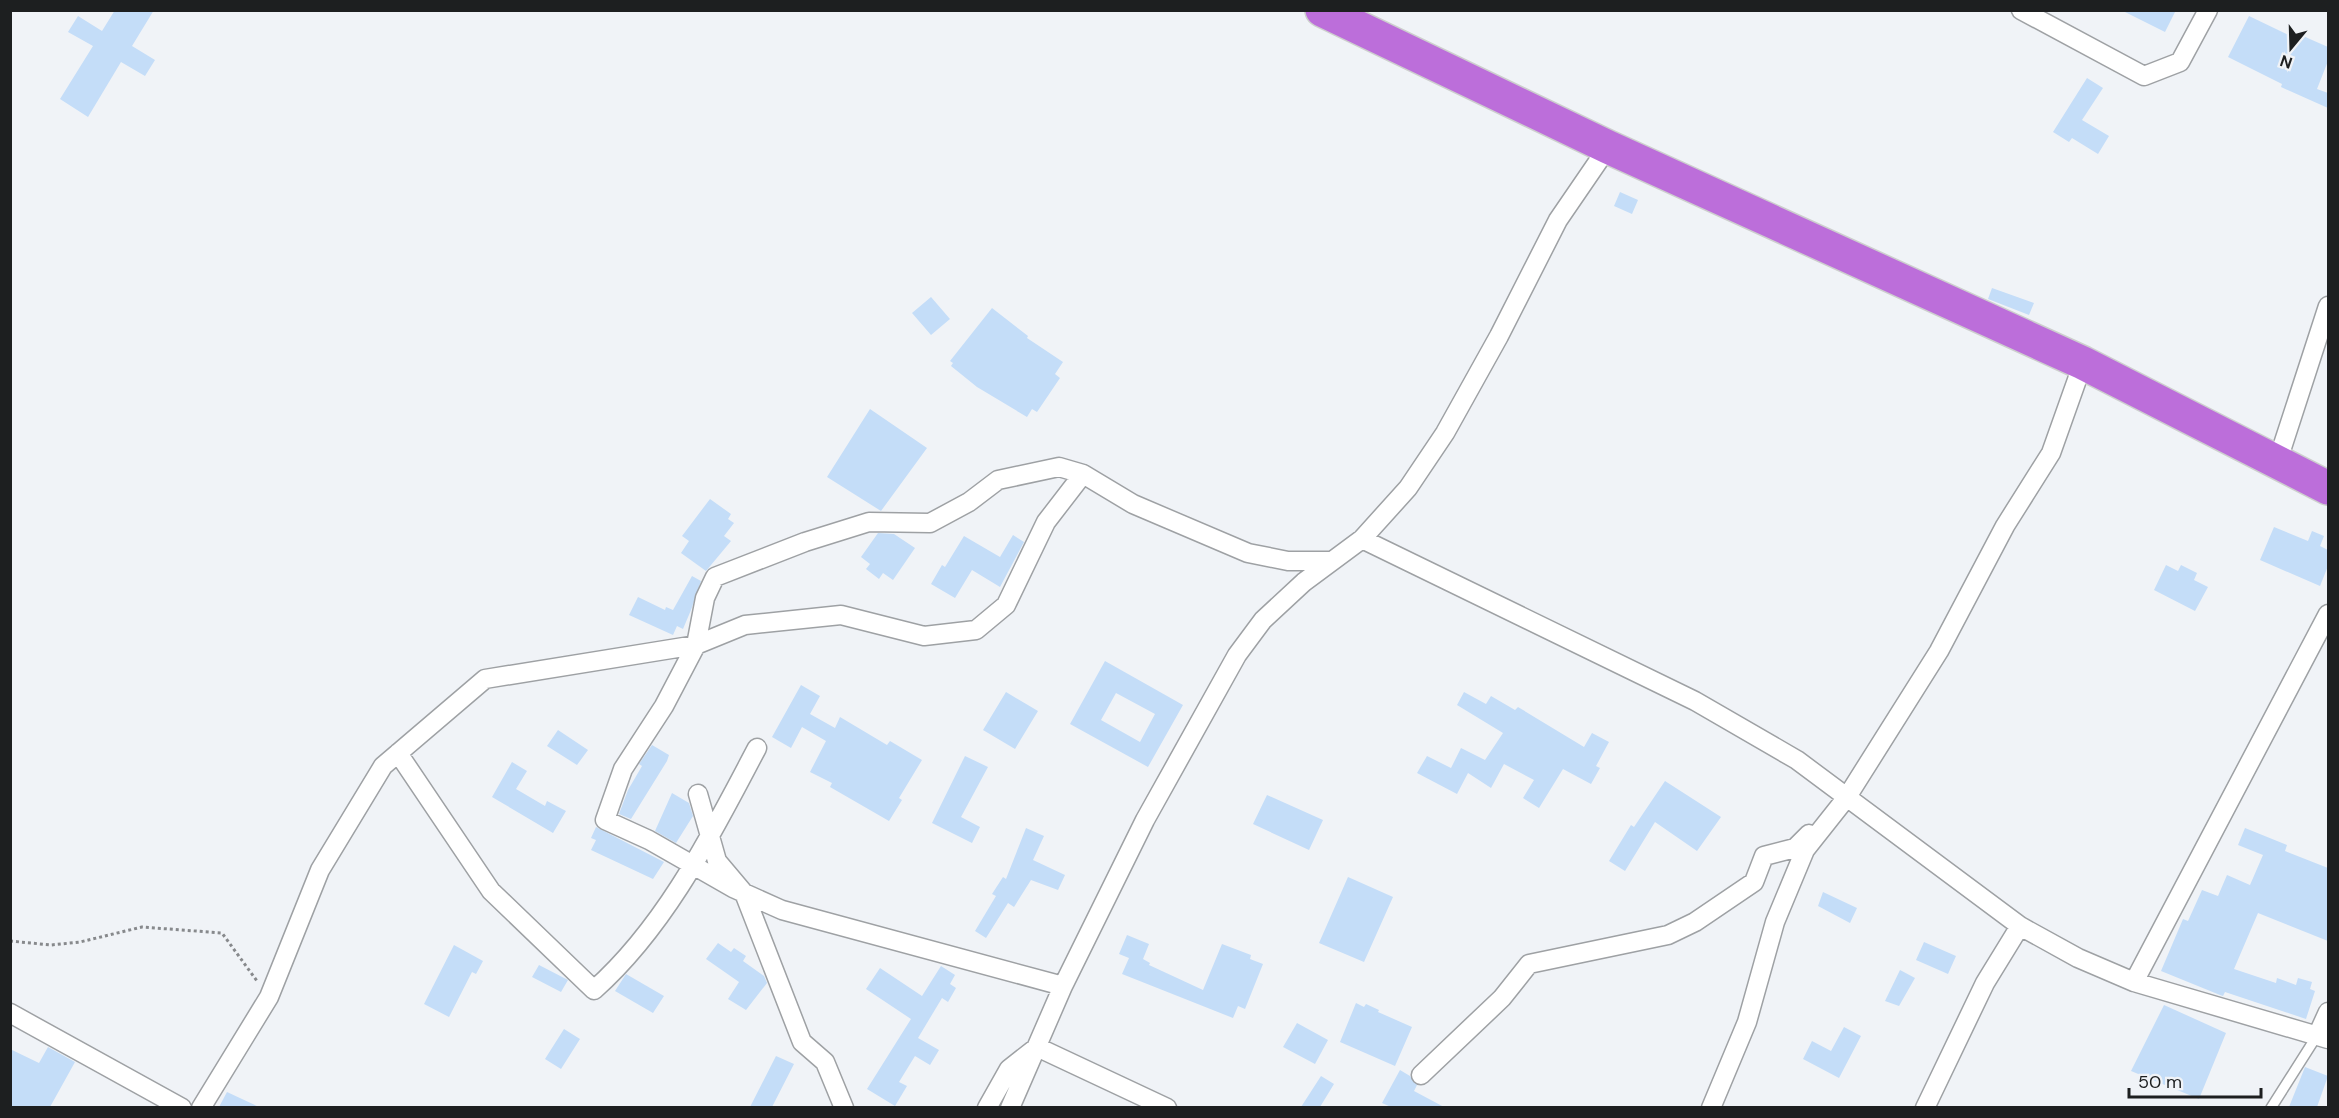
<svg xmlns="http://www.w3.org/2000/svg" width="2339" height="1118" viewBox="0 0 2339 1118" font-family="'DM Sans',sans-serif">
<rect width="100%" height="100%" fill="#f0f3f7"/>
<path fill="#c4ddf8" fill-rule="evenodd" d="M115,10H154L132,46L155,60L145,76L121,62L88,117L60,99L93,46L68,32L78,16L102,31Z
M2121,10H2176L2165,32Z
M2249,16L2301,41L2303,36L2328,47V61L2317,89L2328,93V108L2281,87L2282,84L2228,57Z
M2087,78L2103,88L2082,120L2109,136L2098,154L2072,138L2069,142L2053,132Z
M1620,192L1638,200L1632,214L1614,206Z
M1992,288L2034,303L2029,315L1988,299Z
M931,297L950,319L931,335L912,313Z
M992,308L1028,336L1027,338L1063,362L1055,374L1060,378L1037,412L1032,409L1027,417L977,387L951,366L953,363L950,361Z
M870,409L927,448L881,511L827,477Z
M710,499L731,514L728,519L734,523L724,536L731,541L706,571L681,553L689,541L682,536Z
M2274,527L2308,541L2312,531L2324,536L2320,546L2328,550V566L2320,586L2260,560Z
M878,533L894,534L915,548L893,580L883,573L879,579L866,569L870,564L861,557Z
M1013,535L1024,542L1000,587L972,570L955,598L931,584L942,565L945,567L964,536L1000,557Z
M2166,565L2178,571L2181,565L2197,573L2194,580L2208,587L2195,611L2154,590Z
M692,576L701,581L691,610L683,629L677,626L673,635L629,615L638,597L665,610L666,607L673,610Z
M1105,661L1183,705L1148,767L1070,724ZM1116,693L1155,714L1140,742L1101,720Z
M801,685L820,696L810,714L835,728L840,717L887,745L890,741L922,760L899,798L902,800L889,821L830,787L832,783L810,772L826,741L802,727L791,748L772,737Z
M1006,692L1038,711L1015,749L983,730Z
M1464,692L1486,704L1491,696L1515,710L1518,707L1584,747L1592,733L1609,742L1596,766L1600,768L1591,784L1563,769L1539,808L1523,798L1534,780L1504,764L1491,788L1468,773L1457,794L1417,773L1427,756L1451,768L1461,748L1485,760L1503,733L1457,705Z
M558,730L588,750L577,765L547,746Z
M652,745L669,755L667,761L631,819L619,814L628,790L642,766L639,764Z
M965,756L988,767L961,817L980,827L972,843L932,823Z
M512,762L527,771L516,789L545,806L547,801L566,811L553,833L492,797Z
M1665,781L1721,817L1697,851L1655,822L1625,871L1609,861L1631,825L1634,827Z
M672,793L689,803L693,816L676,843L655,831Z
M1267,795L1323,820L1309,850L1253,824Z
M596,827L664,862L653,879L591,850L596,840L591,838Z
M1026,828L1044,836L1033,860L1065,875L1058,890L1031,880L1014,907L1008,903L986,938L975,931L996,896L992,894L1003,877L1006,879Z
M2245,828L2287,845L2285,851L2328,868V941L2258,913L2234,969L2276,983L2277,978L2296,985L2298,978L2312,982L2310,989L2315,991L2306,1019L2225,992L2223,996L2220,995L2161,971L2183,919L2188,921L2202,890L2218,896L2227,875L2250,885L2263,855L2238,845Z
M1348,877L1393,897L1364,962L1319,943Z
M1823,892L1857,908L1850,923L1818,906Z
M1127,935L1149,944L1143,959L1150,963L1149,965L1203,990L1222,944L1251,955L1250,959L1263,964L1245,1009L1238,1006L1233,1018L1122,974L1129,958L1119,954Z
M1924,942L1956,956L1948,974L1916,960Z
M718,943L731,952L734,948L746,956L743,961L764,976L767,983L746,1010L728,999L739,982L706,959Z
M454,945L483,961L476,974L472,972L449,1017L424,1004Z
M539,965L568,980L561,992L532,977Z
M941,966L955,975L950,984L956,988L948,1002L942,998L918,1038L939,1050L930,1065L915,1056L899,1082L907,1086L895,1106L867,1089L911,1019L866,989L880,968L922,996Z
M1900,970L1915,978L1899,1006L1885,1001Z
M626,974L664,996L653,1013L615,991Z
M1356,1003L1364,1007L1366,1004L1379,1010L1378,1012L1412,1027L1395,1066L1340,1042Z
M2164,1005L2226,1033L2199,1099L2131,1071Z
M1297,1023L1328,1040L1315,1064L1283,1047Z
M1844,1027L1861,1036L1839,1078L1803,1059L1812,1041L1831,1051Z
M564,1029L580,1039L561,1069L545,1059Z
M48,1047L75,1062L50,1107H10V1049L39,1063Z
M776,1056L794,1064L772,1107H750Z
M2305,1067L2328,1076L2317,1107H2289Z
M1400,1070L1410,1076L1417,1085L1414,1091L1444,1107H1391L1382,1103Z
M1321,1076L1334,1084L1320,1107H1301Z
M227,1092L259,1107H219Z"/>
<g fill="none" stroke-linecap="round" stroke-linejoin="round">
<defs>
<path id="lane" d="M2271,1108L2318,1034"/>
<path id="street" d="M2021,10L2144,76L2180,62L2208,10
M2277,463L2328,306
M1362,539L1695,701L1797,760L2020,926L2078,958L2134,982L2328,1039
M398,753L491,891L594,990C667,925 712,833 757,748
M698,794L717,861L744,893L802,1042L825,1062L844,1108
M2134,982L2328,614
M1063,986L782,910L733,888L649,840L605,820L623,769L664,706L696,645L705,598L715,577L805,542L869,522L930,523L969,502L998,480L1059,467L1083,474L1133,504L1248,553L1288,561H1330
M10,1013L182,1108
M2318,1034L2328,1012
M1421,1075L1502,998L1529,964L1668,935L1695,922L1754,882L1764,856L1795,848L1809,834
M201,1108L269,997L320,870L383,766L485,679L696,645L745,625L841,615L924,636L976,630L1006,605L1046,522L1083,474
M987,1108L1009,1069L1037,1047L1167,1108
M1010,1108L1063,986L1145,820L1237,655L1263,620L1304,582L1362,539L1408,488L1445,433L1499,336L1558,220L1608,147
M1711,1108L1747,1022L1775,922L1805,850L1847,797L1939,651L2005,526L2051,453L2083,363
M1925,1108L1985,983L2020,926"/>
<path id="highway" d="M1322,10L1608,147L2083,363L2328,488"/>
</defs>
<use href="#lane" stroke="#9ea1a4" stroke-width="12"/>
<use href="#street" stroke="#9ea1a4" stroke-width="21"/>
<use href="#highway" stroke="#cdcece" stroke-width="36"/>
<path stroke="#87898c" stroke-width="3" stroke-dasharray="3 3" stroke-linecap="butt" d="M10,941L51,945L80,942L142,927L222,933L257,981"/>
<use href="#lane" stroke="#fff" stroke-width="9"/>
<use href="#street" stroke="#fff" stroke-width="18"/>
<use href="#highway" stroke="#bc6eda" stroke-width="33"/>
</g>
<rect width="2339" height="1118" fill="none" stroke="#1d1f20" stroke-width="24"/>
<g transform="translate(2291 48) rotate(199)" stroke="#f0f3f7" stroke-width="4.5" paint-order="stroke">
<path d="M0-4.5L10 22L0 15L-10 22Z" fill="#1d1f20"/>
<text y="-9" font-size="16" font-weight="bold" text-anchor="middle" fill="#1d1f20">N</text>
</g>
<path d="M2129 1088v9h132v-9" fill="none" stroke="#1d1f20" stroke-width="3"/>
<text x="2138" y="1088" font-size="18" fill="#1d1f20" stroke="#f0f3f7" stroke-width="4.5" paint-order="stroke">50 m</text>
</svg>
